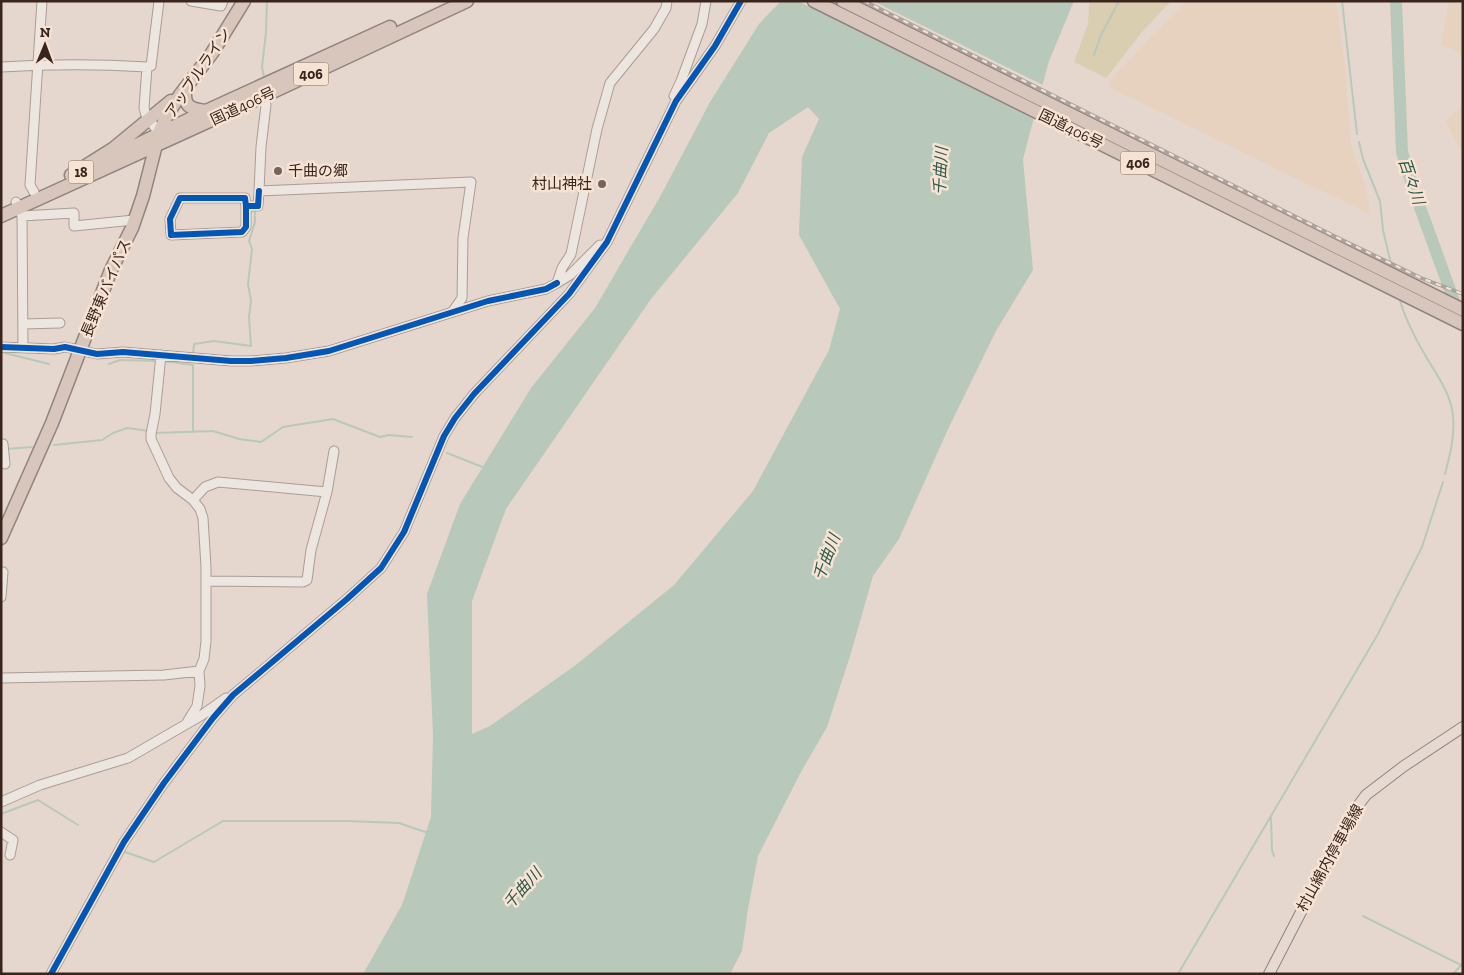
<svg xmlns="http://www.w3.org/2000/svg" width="1464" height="975" viewBox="0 0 1464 975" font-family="'Zilla Slab','Noto Sans JP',serif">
<rect width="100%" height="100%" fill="#e6d7ce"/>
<path fill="#e6d2be" d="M1186,1H1336L1345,65L1351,145L1365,185L1369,203V214L1109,87L1110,80Z
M1449,1H1463V55L1441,44Z
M1463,104V156L1446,121Z"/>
<path fill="#d9ceaf" d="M1089,1H1171L1142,32L1106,78L1074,62L1088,24Z"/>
<path fill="#b8c8ba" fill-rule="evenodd" d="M781,1H1074L1049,61L1023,159L1033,270L996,331L949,427L899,539L873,576L851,653L827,727L801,772L758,856L748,909L742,951L730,974H363L402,905L431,817L433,735L427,594L460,504L531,388L595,308L661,195L710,102L759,24ZM808,107L819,119L802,157L799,235L840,309L829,350L753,491L674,585L577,664L490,726L472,734V601L506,509L651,299L738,193L769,133Z"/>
<path fill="#e6d7ce" d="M798,1H873L1045,86L1036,120Z"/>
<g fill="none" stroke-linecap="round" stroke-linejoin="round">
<path stroke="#b8c8ba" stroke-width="2" d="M1342,1L1357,134
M1094,55L1101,35L1119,1
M264,77L262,67L266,32L267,1
M1359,142L1363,159L1380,201L1383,230L1392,268
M1399,297C1405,320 1416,340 1428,360C1439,378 1451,395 1453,416C1455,436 1450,455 1445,474
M1,352L49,364
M193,355L194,344L214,341L251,346L249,317L251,301L248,284L252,249L249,241L255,222V210
M163,361L193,365V432
M109,364L120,360L156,361
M155,433L213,431L239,439L261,442L283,427L333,419L380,437L389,435L412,437
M54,445L102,440L113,433L127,428L149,431
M6,449L32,447
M447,453L485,468
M1,814L38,800L78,825
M1271,818L1272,850L1274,856
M125,852L154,862L223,821H347L399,823L428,833
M1363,916L1461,965
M1178,974L1378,634L1422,547L1443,482
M1453,974L1463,963"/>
<path stroke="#b8c8ba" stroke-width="12" d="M1396,1L1402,152L1413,188L1458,312"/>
<defs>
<path id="minor" d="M191,1L221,6L223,1
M1,67C50,64 98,64 147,67L144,108L146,115L159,133
M147,67L151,66L159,1
M262,93L266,105L261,147L259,191L471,182L463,238L462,298L453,311
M674,96L681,81L702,24L706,1
M34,192L30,185L42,1
M16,202L22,216L23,348
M246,206L245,198H180L170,219L171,235L242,232L246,227V206H258L259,191
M22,216L74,213V226L134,220
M600,245L570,275L557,283L562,268L571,254L597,129L610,83L654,29L666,8L667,1
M23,324L60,323
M1,347L54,349L65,347L97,354L123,352L231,361H251L286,358L329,351L488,301L546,289L557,283
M161,355L155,414L151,434V439L169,478L177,488L193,500L200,509L203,518L206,567V641L204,659L199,671L200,686L197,706L186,724
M3,444L5,464
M193,500L205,487L218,482L327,492
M206,581L303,582L307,580L311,550L327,492L334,451
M1,597L3,572
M1,678L164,675L199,671
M1,802L40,785L128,758L202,715L226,698
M1,832L13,840L10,855
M51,974L124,842L164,783L213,718L233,695L347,599L381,568L404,532L444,436L455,418L474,394L569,294L607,242L676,101L715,46L741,1"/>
<path id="major" d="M1269,974L1351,815L1366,795L1404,766L1463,727"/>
<path id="highway" d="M814,1L1463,324
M843,1L1463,310
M185,89C184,106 189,109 206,111
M100,163L206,111L390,27
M71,175L114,148L171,101
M1,216L264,96L467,1
M1,538L52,423L111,270L132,228L143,196L159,133L167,115L180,95L212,53L244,1"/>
</defs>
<use href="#minor" stroke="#ab9d96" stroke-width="11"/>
<use href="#major" stroke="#90837d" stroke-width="12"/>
<use href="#highway" stroke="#90837d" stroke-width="15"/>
<use href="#minor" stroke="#ede5df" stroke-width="9"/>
<use href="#major" stroke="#e5d9d1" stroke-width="10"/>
<use href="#highway" stroke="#d8c6bd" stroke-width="12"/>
<defs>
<path id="rail" d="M864,1L1336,237L1421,278L1463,294"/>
</defs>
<use href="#rail" stroke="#aca49f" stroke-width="4"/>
<use href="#rail" stroke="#f7e3d3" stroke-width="2" stroke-dasharray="5.5" stroke-linecap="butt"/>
<defs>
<path id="cycleway" d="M246,206L245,198H180L170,219L171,235L242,232L246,227V206H258L259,191
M1,347L54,349L65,347L97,354L123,352L231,361H251L286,358L329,351L488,301L546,289L557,283
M51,974L124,842L164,783L213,718L233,695L347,599L381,568L404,532L444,436L455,418L474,394L569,294L607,242L676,101L715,46L741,1"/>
</defs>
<use href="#cycleway" stroke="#f7e3d3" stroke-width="9"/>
<use href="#cycleway" stroke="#0057b8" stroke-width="6"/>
</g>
<g fill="#76635c" stroke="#f7e3d3" stroke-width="2">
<circle cx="278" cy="171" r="5"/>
<circle cx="602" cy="184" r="5"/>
</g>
<g text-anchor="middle" stroke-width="5" stroke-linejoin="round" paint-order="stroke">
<g fill="#f7e3d3" stroke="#735d54" stroke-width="1">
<rect x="293.5" y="62.5" width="35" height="23" rx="4"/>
<rect x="1120.5" y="151.5" width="35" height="23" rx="4"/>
<rect x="68.5" y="160.5" width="25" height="23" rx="4"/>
</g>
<g font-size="14" font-weight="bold" fill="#3a241e">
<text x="311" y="79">406</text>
<text x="1138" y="168">406</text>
<text x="81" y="177">18</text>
</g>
<g font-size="15" fill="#3a241e" stroke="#f7e3d3">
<text transform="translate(198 73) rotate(-56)" y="5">アップルライン</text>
<text transform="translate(243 106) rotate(-25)" y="5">国道406号</text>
<text transform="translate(1071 129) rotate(26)" y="5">国道406号</text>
<text transform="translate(106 288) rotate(-67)" y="5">長野東バイパス</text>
<text transform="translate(1330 858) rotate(-61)" y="5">村山綿内停車場線</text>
</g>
<g font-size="15" fill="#3a241e" stroke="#f7e3d3" text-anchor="start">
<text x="288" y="176">千曲の郷</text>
<text x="592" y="189" text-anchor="end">村山神社</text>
</g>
<g font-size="16" font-style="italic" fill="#2c5a4b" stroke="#f7e3d3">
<text transform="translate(940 171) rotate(-87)" y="6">千曲川</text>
<text transform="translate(1412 181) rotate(71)" y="6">百々川</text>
<text transform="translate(826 557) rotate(-69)" y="6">千曲川</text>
<text transform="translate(522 888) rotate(-48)" y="6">千曲川</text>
</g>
</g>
<rect width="1464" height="975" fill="none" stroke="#3a241e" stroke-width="5"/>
<g transform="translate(45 45) rotate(1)" stroke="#f7e3d3" stroke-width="4" paint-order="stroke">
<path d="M0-4L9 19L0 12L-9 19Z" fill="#3a241e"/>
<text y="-8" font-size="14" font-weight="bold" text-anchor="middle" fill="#3a241e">N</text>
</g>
</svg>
